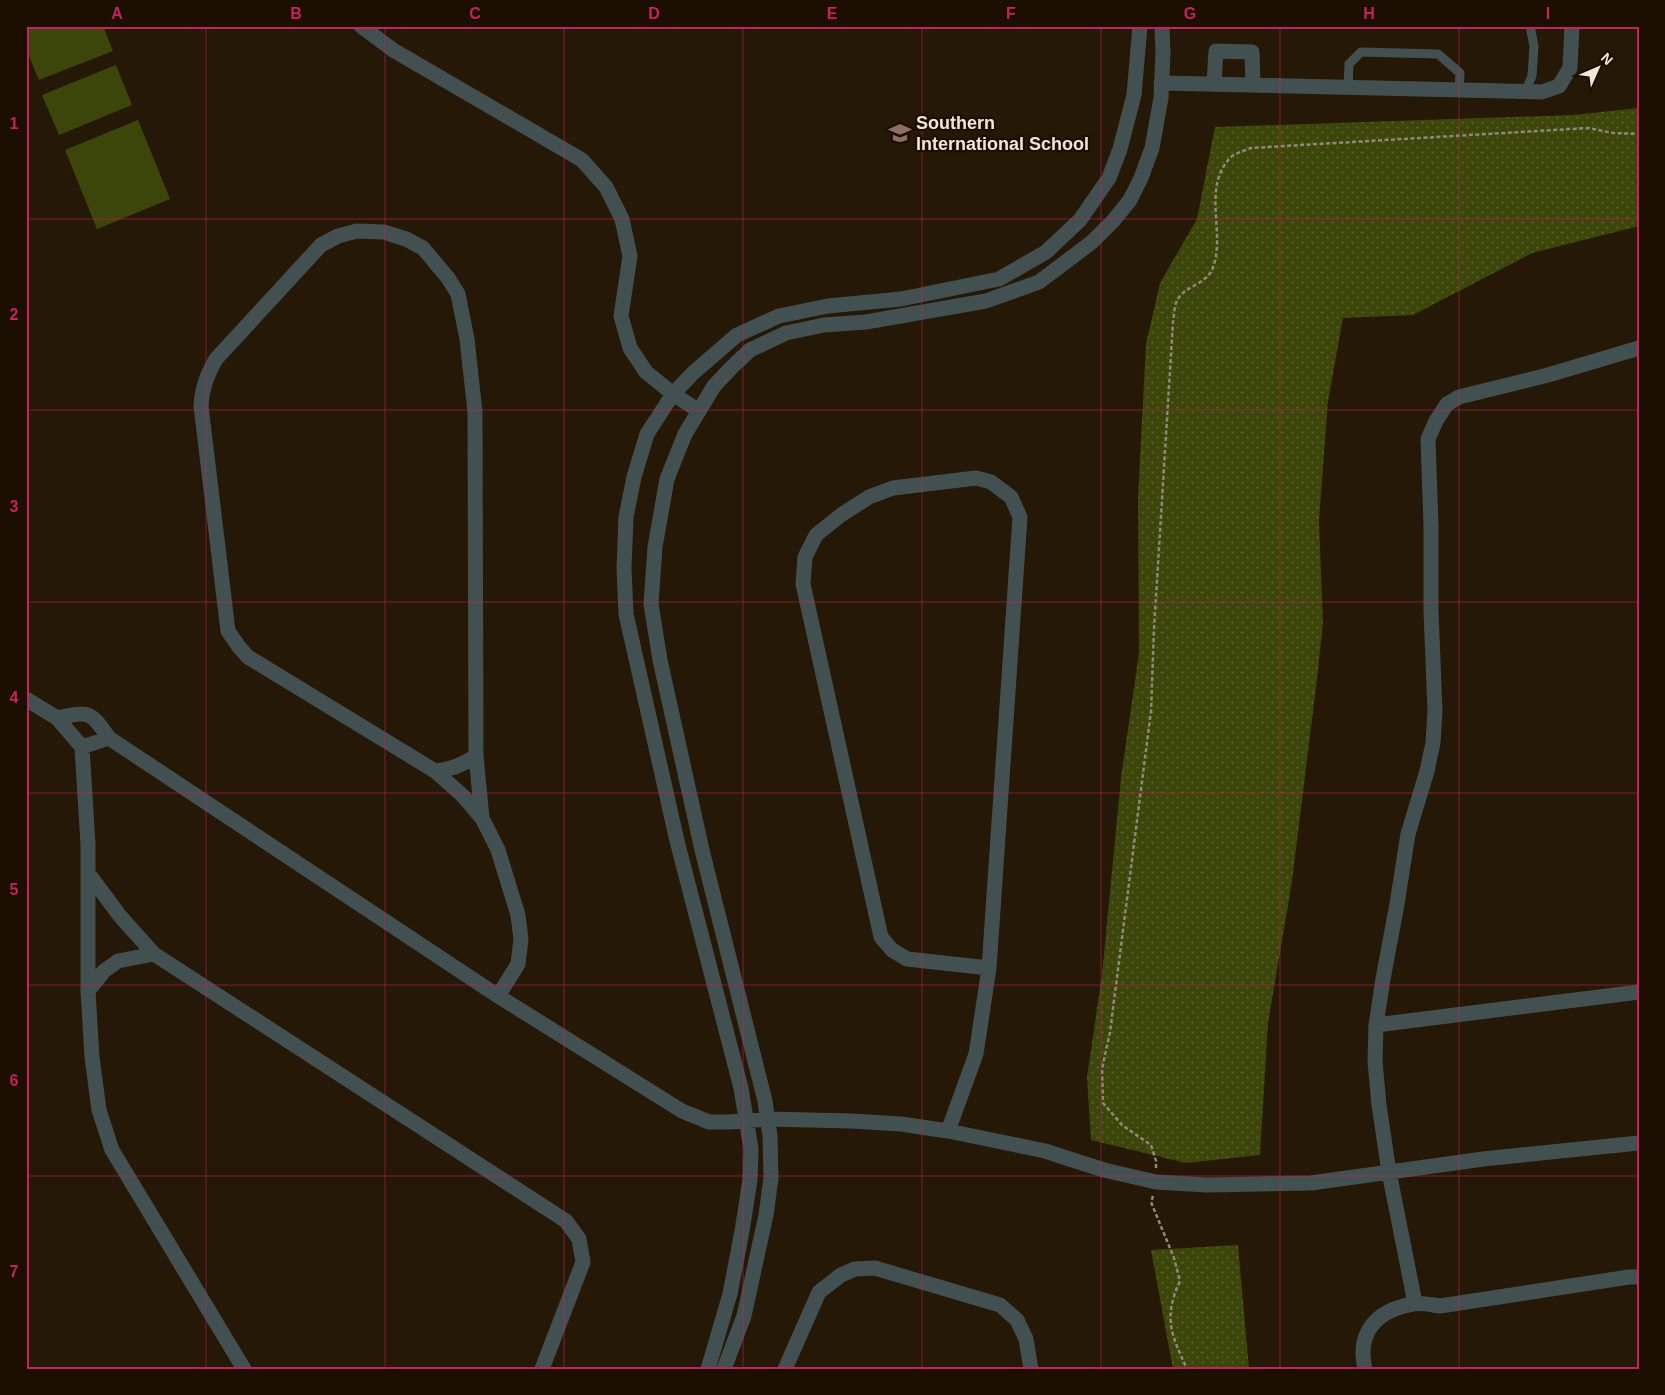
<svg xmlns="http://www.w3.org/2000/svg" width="1665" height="1395" viewBox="0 0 1665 1395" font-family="Helvetica,sans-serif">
<defs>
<pattern id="grass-dots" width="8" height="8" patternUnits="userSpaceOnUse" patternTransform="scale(1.25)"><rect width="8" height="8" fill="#3c460a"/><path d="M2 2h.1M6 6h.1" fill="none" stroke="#58612d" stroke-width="1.8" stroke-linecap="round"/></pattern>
</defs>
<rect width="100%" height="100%" fill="#261807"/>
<path fill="url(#grass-dots)" d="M1639,108V226L1532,253L1413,315L1343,318L1328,401L1319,520L1323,623L1317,679L1292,881L1268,1023L1260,1155L1186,1163L1091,1140L1087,1077L1102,975L1121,778L1139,653L1138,497L1146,344L1160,283L1197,219L1215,127L1573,115Z
M1238,1245L1249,1369H1173L1151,1250Z"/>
<path fill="#3c460a" d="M26,26H103L113,51L39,80L26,49Z
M116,65L132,105L59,135L42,95Z
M138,120L170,199L97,229L65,150Z"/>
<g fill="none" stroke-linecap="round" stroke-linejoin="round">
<path stroke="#94877a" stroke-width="2.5" stroke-dasharray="4 2.5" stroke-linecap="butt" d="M1156,1168V1161L1151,1145L1122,1125L1103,1103L1102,1069L1110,1032L1151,711L1154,629L1173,322C1174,316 1174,309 1176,303C1181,287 1205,285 1212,270C1227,235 1201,189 1230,158C1235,153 1244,151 1251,148L1588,128L1613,133L1639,134
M1153,1196L1151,1202L1174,1258L1180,1281C1163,1318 1171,1334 1187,1369"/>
<path stroke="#435052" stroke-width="9" d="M1348,88L1349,64L1361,52L1438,54L1460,73L1459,90
M1525,92L1532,76L1534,46L1530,26"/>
<path stroke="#435052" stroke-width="15" d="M361,26L393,50L582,160L606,187L622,219L630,256L621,316L630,348L646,372L673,394L699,411
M1161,83L1542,92L1559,86L1570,68L1572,26
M1214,84L1216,51L1252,52L1253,85
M26,699L57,718L82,747L88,844V991L92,1057L99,1110L112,1150L244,1369
M57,718C90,711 90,711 109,738L498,996L682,1111L709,1122H729L767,1119L851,1121L901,1124L948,1131L1045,1151L1104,1170L1156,1182L1207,1185L1311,1183L1483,1159L1639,1143
M82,747L109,738
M435,771C451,770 463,765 476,756
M482,818L476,756L475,412L467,339L458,294L448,278L423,248L406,239L384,232L357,231L338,236L321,245L216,359C207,375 202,388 201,406L228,631L239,647L248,657L435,771L463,796L482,818L498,850L518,915L521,939L518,964L498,996
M88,873L120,916L154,954L566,1221L579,1239L583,1262L542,1369
M88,991L104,971L118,961L154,954
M1376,1025L1639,992
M948,1131L976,1054L989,968L1020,517L1011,497L991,482L976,478L893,488L869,497L841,515L816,535L805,557L803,584L881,937L892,950L907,959L989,968
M1415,1303L1389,1172L1379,1105L1375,1062L1376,1025L1383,979L1397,904L1408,834L1427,771L1433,743L1435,711L1431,611V526L1428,439L1436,421L1447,404L1459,397L1548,375L1639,348
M708,1369L730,1294L742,1231L750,1180L751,1149L741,1088L677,841L626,614L624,568L626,517L634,477L647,434L673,394L693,373L737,335L779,316L828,306L901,299L999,279L1046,252L1080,220L1109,178L1120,149L1134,95L1140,26
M724,1369L744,1316L766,1215L771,1178L770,1136L765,1101L702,850L660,660L651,604L655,547L667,479L685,434L714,386L731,368L750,350L786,333L824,325L866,322L986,301L1039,282L1092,242L1113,221L1130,200L1141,178L1152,148L1161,98L1163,53L1162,26
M785,1369L819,1292L841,1275L855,1269L875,1268L1000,1305L1017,1320L1026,1339L1031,1369
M1365,1369C1356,1331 1378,1310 1413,1304C1421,1302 1432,1305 1440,1306L1629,1277H1639"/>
</g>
<path fill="none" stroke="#c42261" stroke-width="1" stroke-opacity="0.55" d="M206,26V1369M385,26V1369M564,26V1369M743,26V1369M922,26V1369M1101,26V1369M1280,26V1369M1459,26V1369M26,219H1639M26,410H1639M26,602H1639M26,793H1639M26,985H1639M26,1176H1639"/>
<defs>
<symbol id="school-bare" viewBox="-9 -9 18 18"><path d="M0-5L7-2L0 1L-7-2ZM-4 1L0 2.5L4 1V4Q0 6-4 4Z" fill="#8d6e63" stroke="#1c0e01" stroke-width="2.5" paint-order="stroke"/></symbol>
</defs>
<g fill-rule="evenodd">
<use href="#school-bare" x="884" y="117" width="32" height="32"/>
</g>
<g text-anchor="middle" stroke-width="4.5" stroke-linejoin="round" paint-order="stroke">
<g font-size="18" font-weight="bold" fill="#f0e5db" stroke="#1c0e01" text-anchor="start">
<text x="916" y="129">Southern<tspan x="916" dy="21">International School</tspan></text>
</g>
</g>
<rect width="1665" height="1395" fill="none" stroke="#1c0e01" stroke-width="55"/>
<g transform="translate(1598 68) rotate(45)" stroke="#1c0e01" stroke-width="4" paint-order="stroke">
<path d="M0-4L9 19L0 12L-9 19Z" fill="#f0e5db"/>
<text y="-8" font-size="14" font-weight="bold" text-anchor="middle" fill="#f0e5db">N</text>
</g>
<rect x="28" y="28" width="1610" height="1340" fill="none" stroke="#c42261" stroke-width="2"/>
<g font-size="16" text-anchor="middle" font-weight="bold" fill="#c42261">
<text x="117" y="19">A</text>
<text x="296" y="19">B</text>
<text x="475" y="19">C</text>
<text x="654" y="19">D</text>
<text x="832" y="19">E</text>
<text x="1011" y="19">F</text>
<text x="1190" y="19">G</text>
<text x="1369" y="19">H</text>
<text x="1548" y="19">I</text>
<text x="14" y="129">1</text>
<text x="14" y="320">2</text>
<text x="14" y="512">3</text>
<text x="14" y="703">4</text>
<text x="14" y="895">5</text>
<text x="14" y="1086">6</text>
<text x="14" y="1277">7</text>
</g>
</svg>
